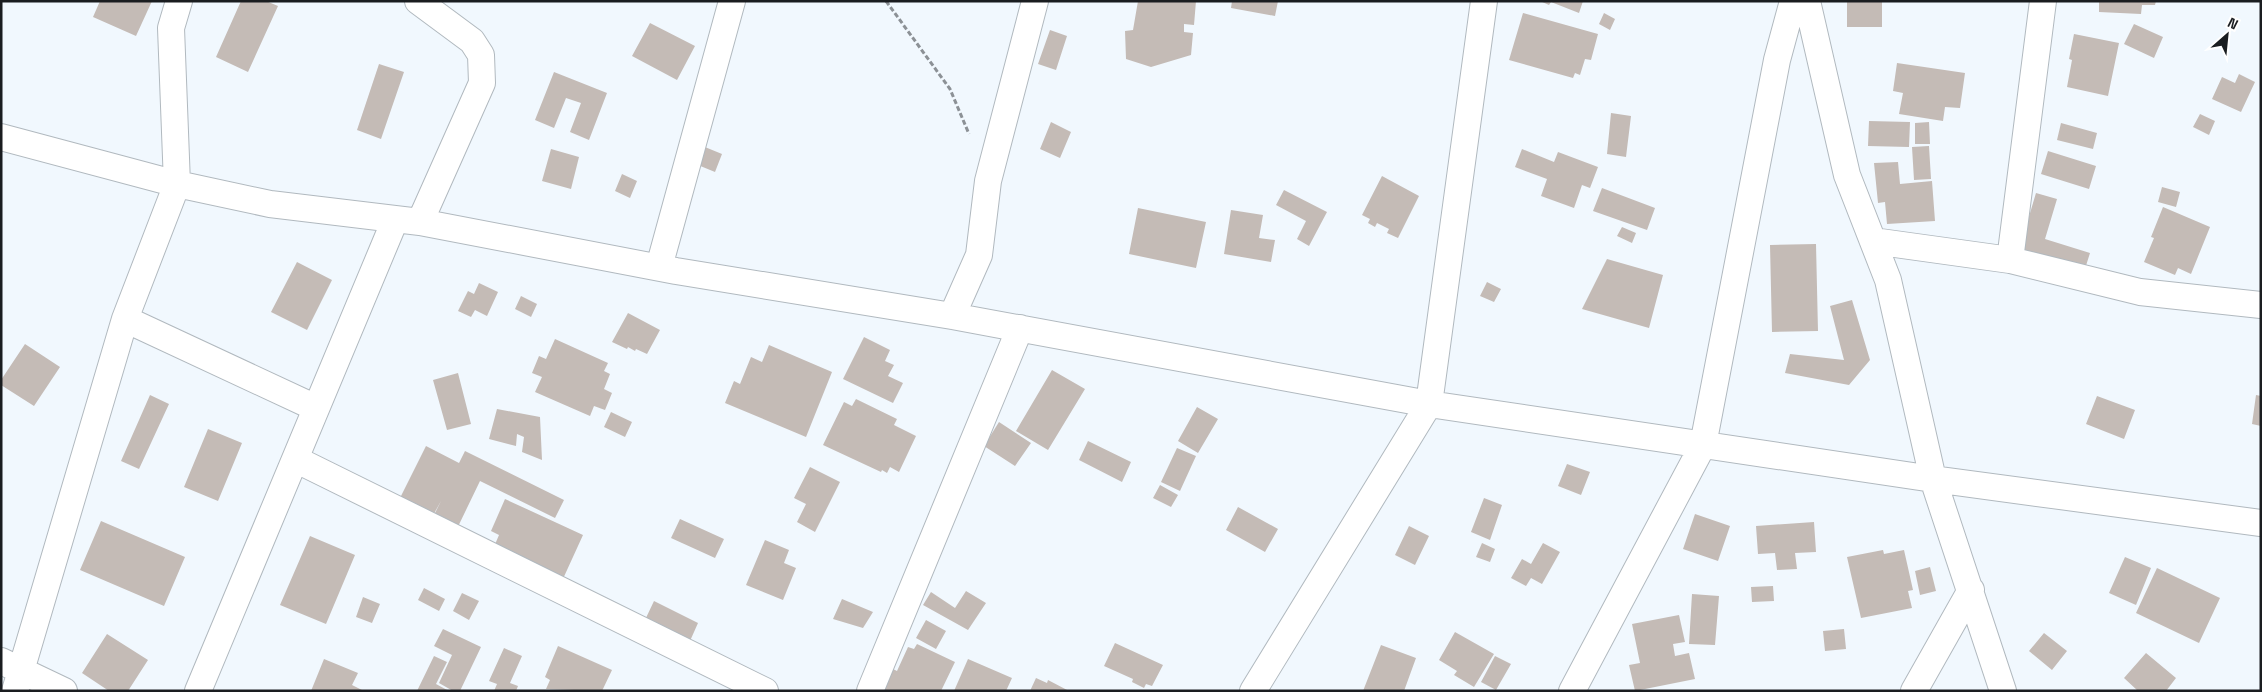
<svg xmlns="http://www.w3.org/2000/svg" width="2262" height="692" viewBox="0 0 2262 692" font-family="'Space Grotesk',sans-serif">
<rect width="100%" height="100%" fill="#f1f8fe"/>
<path fill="#c4bbb6" d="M100,1H152L136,36L93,17Z
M241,1H266L278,6L248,72L216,57Z
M1138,1H1196L1194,25L1184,24V32L1193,33L1191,55L1151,67L1126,59L1125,31L1133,30Z
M1232,1H1278L1275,16L1231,8Z
M1540,1H1583L1579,13L1551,2L1549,5Z
M1847,1H1882V27H1847Z
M2099,1H2156L2155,5H2142L2141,14L2099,12Z
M1523,13L1598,34L1591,60L1585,59L1580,75L1575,73L1573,78L1509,60Z
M1604,13L1615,19L1610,30L1599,24Z
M650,23L695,46L677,80L632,56Z
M2134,24L2163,37L2154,58L2124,44Z
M1050,30L1067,36L1056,70L1038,64Z
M2074,34L2119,43L2108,96L2067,87L2072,60L2069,59Z
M1897,63L1965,73L1960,108L1945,107L1943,121L1899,114L1903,93L1893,91Z
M379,64L404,72L381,139L357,130Z
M554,72L607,93L589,140L570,132L581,103L566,98L554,128L535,120Z
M2239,74L2255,82L2241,112L2212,99L2222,77L2235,83Z
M1611,113L1631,116L1626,157L1607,154Z
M2200,114L2215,121L2209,135L2193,127Z
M1869,121L1910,122L1909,147L1868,146Z
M1051,122L1071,132L1060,158L1040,149Z
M1929,122L1930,144H1915V123Z
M2061,123L2097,133L2093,149L2057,140Z
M700,145L722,154L715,172L693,163Z
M1929,146L1931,179L1914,180L1912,147Z
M551,149L579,157L571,189L542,181Z
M1522,149L1554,162L1558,152L1598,167L1590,188L1582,185L1574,208L1541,196L1547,179L1515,167Z
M2048,151L2096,166L2089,189L2041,174Z
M1898,162L1900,184L1932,181L1935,221L1887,224L1885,202L1878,203L1874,163Z
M622,174L637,181L630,198L615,191Z
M1382,176L1419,196L1398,238L1387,233L1389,229L1377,223L1375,227L1368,223L1370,219L1362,215Z
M2162,187L2180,192L2176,207L2158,202Z
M1602,188L1655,208L1647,230L1593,211Z
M1284,190L1327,212L1309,246L1297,239L1306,221L1276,205Z
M2036,193L2057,199L2045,239L2090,253L2084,272L2018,253Z
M2163,207L2210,227L2191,274L2178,268L2175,275L2144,262L2154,238L2151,237Z
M1138,208L1206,222L1196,268L1129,254Z
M1231,210L1263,215L1259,238L1275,240L1271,262L1224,254Z
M1622,227L1636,233L1632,243L1617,236Z
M1816,244L1818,331L1772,332L1770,245Z
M1607,259L1663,275L1649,328L1582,309Z
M297,262L332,280L307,330L271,312Z
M1487,282L1501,289L1494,302L1480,296Z
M479,283L498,292L487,316L475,310L471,317L458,311L468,291L474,294Z
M521,296L537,304L531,317L515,309Z
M1852,300L1870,360L1849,385L1785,373L1790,354L1844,360L1830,306Z
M628,313L660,330L647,354L636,349L635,351L628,347L627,349L612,342Z
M864,337L890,350L885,361L894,365L888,376L903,383L893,403L843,379Z
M555,339L608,363L604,371L610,374L604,389L612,393L605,410L594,406L590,416L535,392L542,377L532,373L539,356L546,359Z
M25,344L60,367L34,406L1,385V380Z
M769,345L832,372L806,437L725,403L734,381L740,384L751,357L762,362Z
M1052,370L1085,389L1048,450L1016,431Z
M458,373L471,424L447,430L433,380Z
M150,395L169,404L139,469L121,461Z
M2256,395L2261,396V426L2252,424Z
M2097,396L2135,410L2124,439L2086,424Z
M856,399L897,419L894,425L916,436L899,472L890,467L887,473L882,470L881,472L823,445L844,402L852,406Z
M1197,407L1218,419L1198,453L1178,441Z
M497,409L540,417L542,460L522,452L524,437L517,434L516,446L489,439Z
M611,412L632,422L625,437L604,427Z
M999,422L1031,443L1015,466L984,446Z
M208,429L242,443L218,501L184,487Z
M1088,441L1131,462L1122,482L1079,460Z
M426,446L459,463L465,451L564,500L555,518L480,481L453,537L429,525L441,501L431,519L398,502Z
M1177,448L1196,456L1180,491L1161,482Z
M1567,464L1590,472L1581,495L1558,486Z
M810,467L840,482L815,532L797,522L806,504L794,498Z
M1160,485L1178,495L1171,507L1153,498Z
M1484,498L1502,505L1490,540L1471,532Z
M505,499L583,535L562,581L493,549L499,535L491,531Z
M1238,507L1278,529L1265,552L1226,530Z
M1695,514L1730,526L1718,561L1683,549Z
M680,519L724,539L715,558L671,538Z
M101,521L185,557L164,606L80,570Z
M1814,522L1816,552L1795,553L1797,569L1777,570L1775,553L1758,554L1756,526Z
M1409,526L1429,536L1415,565L1395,555Z
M310,536L355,555L326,624L280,605Z
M765,540L789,550L784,563L796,568L783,600L746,585Z
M1482,543L1495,549L1490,562L1476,557Z
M1543,543L1560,552L1542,584L1531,578L1526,586L1511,578L1522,559L1531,564Z
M1883,550L1884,554L1904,550L1913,590L1908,591L1912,608L1861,618L1847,557Z
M2125,557L2151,568L2136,605L2109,593Z
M1930,567L1936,591L1920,595L1915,571Z
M2157,568L2220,598L2199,643L2136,613Z
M1773,586L1774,601L1752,602L1751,587Z
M424,588L445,599L439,611L418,600Z
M966,591L986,603L968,630L923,605L931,592L955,608Z
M462,593L479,601L469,620L453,611Z
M1692,594L1719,596L1715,645L1689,644Z
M363,597L380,604L372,623L356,617Z
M842,599L873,612L863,628L833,619Z
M654,601L698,623L690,641L645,620Z
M1679,615L1685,642L1673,644L1675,656L1689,653L1695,679L1635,691L1629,665L1640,663L1632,624Z
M926,620L946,631L936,649L916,638Z
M443,629L481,647L460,691H453L439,683L452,655L434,646Z
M1844,629L1846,649L1825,651L1823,631Z
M1455,632L1494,654L1474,687L1454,675L1457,671L1439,660Z
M2044,633L2067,651L2052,670L2029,651Z
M107,634L148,660L128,691H109L82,673Z
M1115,643L1163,665L1152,686L1146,684L1144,688L1132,682L1133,679L1104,666Z
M917,644L955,662L941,691H887L881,688L891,668L897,671L908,647L914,649Z
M1381,645L1416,658L1404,691H1363Z
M558,646L612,670L602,691L546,689L550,680L545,677Z
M504,648L522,656L510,683L518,686L516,691H494L497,684L489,681Z
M2146,653L2176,678L2166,691H2138L2124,678Z
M434,656L447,662L436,684L449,691H417Z
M1495,656L1511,664L1496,690L1481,682Z
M324,659L358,673L352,685L364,691H311Z
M968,659L1012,678L1006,691H954Z
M1036,678L1047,683L1048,680L1069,691H1030Z"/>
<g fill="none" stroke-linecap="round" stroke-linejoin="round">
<defs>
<path id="minor" d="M418,1L472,41L481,55L482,83L420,222
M1807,1L1847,175L1888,280L1933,479L2003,691
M1,137L177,184L270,204L420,222L676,271L952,316L1429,404L1933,479L2261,523
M1873,241L2010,260L2140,292L2261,305
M2010,260L2043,1
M659,267L732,1
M952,316L979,255L988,181L1035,1
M125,319L316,408
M295,459L765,691
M1,661L64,691
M15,691L125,319L177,184L171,28L179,1
M198,691L395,220
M870,691L1020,328
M1253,691L1429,404L1484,1
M1572,691L1703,445L1777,60L1793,1
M1914,691L1971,590"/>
</defs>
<use href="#minor" stroke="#b1b9bf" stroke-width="28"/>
<path stroke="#8c9196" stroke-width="3" stroke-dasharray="5 2.5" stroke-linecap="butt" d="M886,1L950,89L969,134"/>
<use href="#minor" stroke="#fff" stroke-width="26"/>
</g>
<rect width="2262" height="692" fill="none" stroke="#1a1d20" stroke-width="5"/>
<g transform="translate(2227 35) rotate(27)" stroke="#ffffff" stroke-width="4" paint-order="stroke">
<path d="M0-4L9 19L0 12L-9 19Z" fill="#1a1d20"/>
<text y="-8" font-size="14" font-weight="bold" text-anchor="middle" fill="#1a1d20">N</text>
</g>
</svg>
